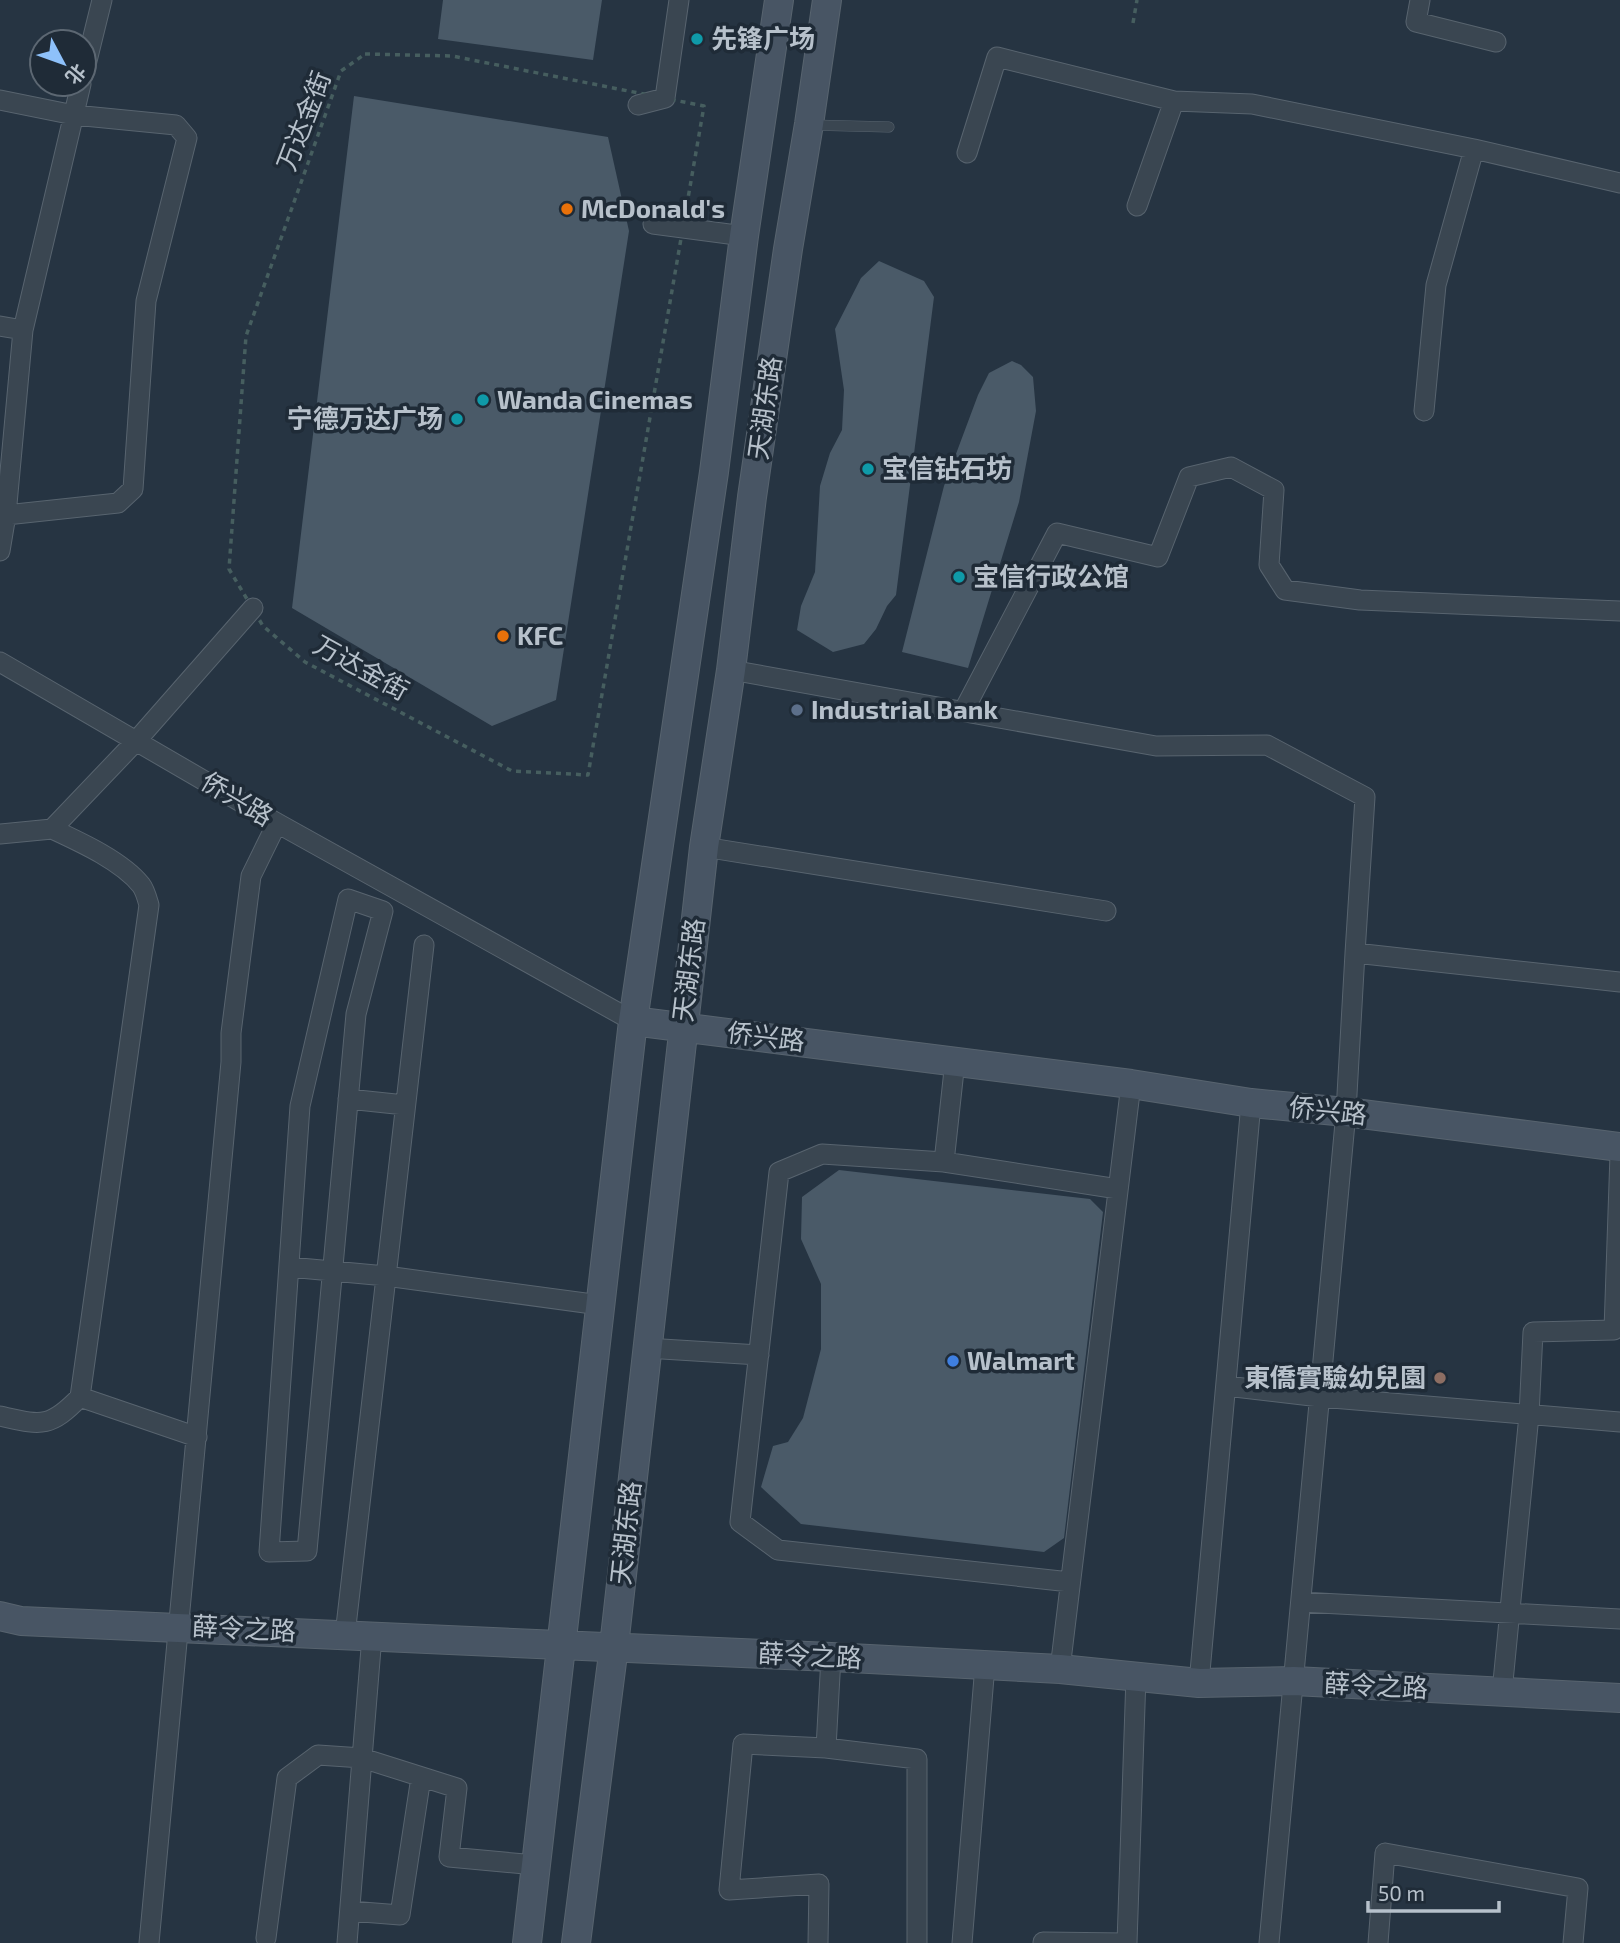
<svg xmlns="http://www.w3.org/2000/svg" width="1620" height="1943" viewBox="0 0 1620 1943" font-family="'Exo 2','Noto Sans SC',sans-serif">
<rect width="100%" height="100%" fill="#263442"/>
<path fill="#4a5a68" d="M443,0H602L593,60L438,39Z
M354,96L608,137L629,231L556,700L492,726L292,608Z
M879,261L924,281L934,297L896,595L887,606L876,629L864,644L833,652L797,630L801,606L815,572L820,486L830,453L842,430L844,390L835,329L861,278Z
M1012,361L1021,365L1033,377L1036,411L1019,502L968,668L902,652L944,486L978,395L989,373Z
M839,1170L1090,1199L1103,1212L1064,1538L1044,1552L801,1524L761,1487L773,1446L788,1442L803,1418L821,1349V1284L801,1239L802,1197Z"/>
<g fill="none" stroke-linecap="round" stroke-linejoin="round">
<defs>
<path id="lane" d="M810,125L889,127"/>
<path id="street" d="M1420,0L1416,22L1496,42
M84,73L102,0
M0,100L74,115L176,125L187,138L146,301L133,489L118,503L6,515
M638,105L665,98L679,0
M967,153L997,57L1174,101
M1137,206L1174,101L1252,104L1474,149
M653,224L744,236
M0,326L23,330
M1424,411L1436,285L1474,149L1620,183
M0,551L6,515L23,330L81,84
M0,662L277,823L633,1021
M731,670L1156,746L1267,745L1365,797L1355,953
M964,710L1057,533L1158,557L1189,477L1231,467L1274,490L1269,565L1285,590L1360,600L1620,611
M0,834L52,829L137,740L253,608
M704,847L1106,911
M348,899L383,911L356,1014L307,1551L269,1552L300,1106Z
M955,1061L944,1162L822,1154L779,1172L740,1522L778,1550L1070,1582
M348,1099L405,1105
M944,1162L1118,1189
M289,1267L386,1276L600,1305
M646,1348L759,1355
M1226,1386L1320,1397L1620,1422
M80,1397L197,1437
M0,1416C41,1425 49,1429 80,1397L149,905C147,898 145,890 141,885C122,861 80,842 52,829
M1301,1602L1620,1619
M345,1635L424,945
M1060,1669L1131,1084
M1199,1683L1251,1103
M1502,1692L1529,1415L1533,1332L1614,1330L1620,1154
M826,1748L831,1657
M350,1911L400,1915L421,1777
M266,1938L287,1778L318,1755L362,1758L457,1788L449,1857L536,1865
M1043,1942L1127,1943
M149,1943L231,1062V1033L251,876L277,823
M347,1943L372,1636
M818,1943L819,1884L729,1890L743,1744L826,1748L917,1759V1943
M962,1943L985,1665
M1127,1943L1136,1676
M1269,1943L1346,1112L1355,953L1620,982
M1378,1943L1385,1853L1578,1888L1573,1943"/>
<path id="secondary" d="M633,1021L1131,1084L1251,1103L1346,1112L1620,1147
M0,1616L21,1621L831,1657L1060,1669L1199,1683L1294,1681L1620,1698
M527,1943L633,1021L714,472L744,236L779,0
M576,1943L614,1646L704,847L731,670L752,497L788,249L809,124L827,0"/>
</defs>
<use href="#lane" stroke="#58646f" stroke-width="11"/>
<use href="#street" stroke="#58646f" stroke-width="21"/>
<use href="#secondary" stroke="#58646f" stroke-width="30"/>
<path stroke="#465e5f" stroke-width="3.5" stroke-dasharray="5 5" stroke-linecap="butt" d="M1133,23L1137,0
M365,54L452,56L704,106L588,775L512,771L305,662L263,626L229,569L246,336L341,71Z"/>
<use href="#lane" stroke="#3a4651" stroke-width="10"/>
<use href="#street" stroke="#3a4651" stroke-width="19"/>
<use href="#secondary" stroke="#485564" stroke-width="28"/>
</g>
<g fill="#0f9aa8" stroke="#1f2b37" stroke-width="2.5">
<circle cx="697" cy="39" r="7"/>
<circle cx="483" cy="400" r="7"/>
<circle cx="457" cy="419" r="7"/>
<circle cx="868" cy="469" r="7"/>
<circle cx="959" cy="577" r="7"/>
</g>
<g fill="#e8710a" stroke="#1f2b37" stroke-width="2.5">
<circle cx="567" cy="209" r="7"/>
<circle cx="503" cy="636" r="7"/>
</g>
<circle fill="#5c6f8a" stroke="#1f2b37" stroke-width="2.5" cx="797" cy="710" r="7"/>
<circle fill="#3f7fe0" stroke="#1f2b37" stroke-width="2.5" cx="953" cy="1361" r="7"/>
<circle fill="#8d6e63" stroke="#1f2b37" stroke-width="2.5" cx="1440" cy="1378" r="7"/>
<g text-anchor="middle" stroke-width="7" stroke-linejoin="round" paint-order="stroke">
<g font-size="26" font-weight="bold" fill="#b7c1cb" stroke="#1f2b37" text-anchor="start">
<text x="711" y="48">先锋广场</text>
<text x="581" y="218">McDonald's</text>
<text x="497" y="409">Wanda Cinemas</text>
<text x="443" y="428" text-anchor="end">宁德万达广场</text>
<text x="882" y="478">宝信钻石坊</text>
<text x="973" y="586">宝信行政公馆</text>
<text x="517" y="645">KFC</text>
<text x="811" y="719">Industrial Bank</text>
<text x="967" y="1370">Walmart</text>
<text x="1426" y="1387" text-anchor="end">東僑實驗幼兒園</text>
</g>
<g font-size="26" fill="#b7c1cb" stroke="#1f2b37">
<text transform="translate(304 121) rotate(-69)" y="9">万达金街</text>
<text transform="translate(765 408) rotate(-82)" y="9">天湖东路</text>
<text transform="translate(361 668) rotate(29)" y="9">万达金街</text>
<text transform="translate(237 799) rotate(31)" y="9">侨兴路</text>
<text transform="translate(689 970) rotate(-83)" y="9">天湖东路</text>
<text transform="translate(766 1037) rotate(7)" y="9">侨兴路</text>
<text transform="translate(1328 1111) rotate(6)" y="9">侨兴路</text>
<text transform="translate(626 1533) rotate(-84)" y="9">天湖东路</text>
<text transform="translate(244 1629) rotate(3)" y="9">薛令之路</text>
<text transform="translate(810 1656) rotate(3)" y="9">薛令之路</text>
<text transform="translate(1376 1686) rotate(3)" y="9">薛令之路</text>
</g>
</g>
<g transform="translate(63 63) rotate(131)"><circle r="33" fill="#1f2b37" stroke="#5c6772" stroke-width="2"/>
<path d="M0-5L12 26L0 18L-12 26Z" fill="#8ec1fa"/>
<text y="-10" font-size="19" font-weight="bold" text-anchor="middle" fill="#b7c1cb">北</text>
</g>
<path d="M1368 1901v10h131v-10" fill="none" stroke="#b7c1cb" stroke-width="3.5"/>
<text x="1378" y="1901" font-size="21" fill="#b7c1cb" stroke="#1f2b37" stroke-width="5" paint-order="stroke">50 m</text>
</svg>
